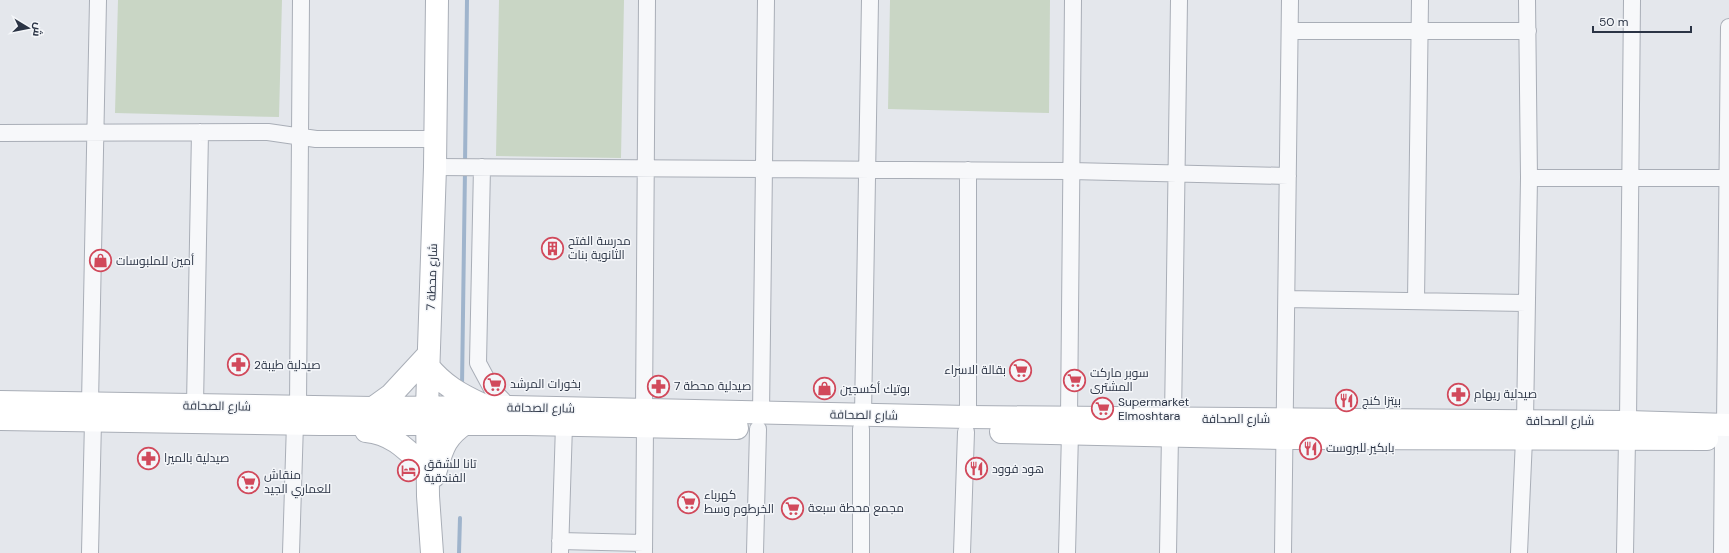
<svg xmlns="http://www.w3.org/2000/svg" width="1729" height="553" viewBox="0 0 1729 553" font-family="'DM Sans',Cairo,sans-serif">
<rect width="100%" height="100%" fill="#e4e7ec"/>
<path fill="#c9d6c5" d="M118,0H282L279,117L115,113Z
M499,0H624L621,158L496,156Z
M890,0H1050L1049,113L888,109Z"/>
<g fill="none" stroke-linecap="round" stroke-linejoin="round">
<path stroke="#9fb4cc" stroke-width="4" d="M465,164L467,0
M462,386L465,170
M459,553L460,518"/>
<defs>
<path id="street" d="M1291,31H1528
M0,133L268,132L316,139H435
M435,167L1071,171L1288,176
M482,167L478,363L492,389L513,411
M1529,178H1727
M1287,299L1527,303
M1416,301L1420,0
M90,403L98,0
M195,405L200,132
M298,407L301,0
M644,411L647,0
M761,414L766,0
M863,415L870,0
M968,417V170
M1069,418L1073,0
M1173,418L1179,0
M1525,421L1529,178L1527,0
M1628,422L1632,0
M1725,425L1729,27
M560,541L644,543
M90,553L93,421
M291,553L295,423
M560,553L564,425
M644,553L645,427
M755,553L758,429
M861,553V429
M962,553L966,432
M1067,553L1070,433
M1168,553L1170,435
M1283,553L1290,0
M1519,553L1524,439
M1625,553L1627,439
M1722,553L1723,439"/>
<path id="secondary" d="M428,366C443,385 461,395 483,405
M0,402L373,408L510,407L968,417L1628,422L1729,425
M373,408L391,395L428,355
M0,419L320,424H526L737,428
M366,431C393,433 409,452 428,470
M1001,432L1285,438L1707,439
M434,476C442,451 443,438 466,423
M432,553L428,496L427,408L435,167L437,0"/>
</defs>
<use href="#street" stroke="#a9aeb7" stroke-width="18"/>
<use href="#secondary" stroke="#a9aeb7" stroke-width="24"/>
<use href="#street" stroke="#f7f8fa" stroke-width="16"/>
<use href="#secondary" stroke="#fff" stroke-width="22"/>
</g>
<defs>
<symbol id="building-ring" viewBox="-11 -11 22 22"><circle r="9.5" fill="#f4f6f9" stroke="#d1495b" stroke-width="1.5"/><path d="M-4-6H4V6H1V3H-1V6H-4ZM-2.5-4.3h1.7v1.8h-1.7ZM.8-4.3h1.7v1.8H.8ZM-2.5-1h1.7V.8h-1.7ZM.8-1h1.7V.8H.8Z" fill="#d1495b"/></symbol>
<symbol id="shop-ring" viewBox="-11 -11 22 22"><circle r="9.5" fill="#f4f6f9" stroke="#d1495b" stroke-width="1.5"/><path d="M-5-2.5h2.3a2.7 3.5 0 0 1 5.4 0H5L5.5 6h-11ZM-1.5-2.5h3a1.5 2.3 0 0 0-3 0Z" fill="#d1495b"/></symbol>
<symbol id="pharmacy-ring" viewBox="-11 -11 22 22"><circle r="9.5" fill="#f4f6f9" stroke="#d1495b" stroke-width="1.5"/><path d="M-2-6h4v4h4v4h-4v4h-4v-4h-4v-4h4Z" fill="#d1495b"/></symbol>
<symbol id="supermarket-ring" viewBox="-11 -11 22 22"><circle r="9.5" fill="#f4f6f9" stroke="#d1495b" stroke-width="1.5"/><path d="M-6-5.5h2.5l.6 2H6L4.5 2H-2.5L-4.4-4H-6ZM-1.5 3.2a1.3 1.3 0 1 0 .1 0ZM3 3.2a1.3 1.3 0 1 0 .1 0Z" fill="#d1495b"/></symbol>
<symbol id="restaurant-ring" viewBox="-11 -11 22 22"><circle r="9.5" fill="#f4f6f9" stroke="#d1495b" stroke-width="1.5"/><path d="M-5-6h1v4h1v-4h1v4h1v-4h1v5L-1.5 .5V6h-2V.5L-5-1ZM5-6V6H3V1.5H1.5Q1.5-4 5-6Z" fill="#d1495b"/></symbol>
<symbol id="hotel-ring" viewBox="-11 -11 22 22"><circle r="9.5" fill="#f4f6f9" stroke="#d1495b" stroke-width="1.5"/><path d="M-6-4.5h1.5V1H6V5H4.5V3h-9V5H-6ZM-4 0a1.8 1.8 0 1 1 3.6 0ZM.5 0V-2.5h3Q6-2.5 6 0Z" fill="#d1495b"/></symbol>
</defs>
<g fill-rule="evenodd">
<use href="#building-ring" x="540" y="236" width="25" height="25"/>
<use href="#shop-ring" x="88" y="248" width="25" height="25"/>
<use href="#pharmacy-ring" x="226" y="352" width="25" height="25"/>
<use href="#supermarket-ring" x="1008" y="358" width="25" height="25"/>
<use href="#supermarket-ring" x="1062" y="368" width="25" height="25"/>
<use href="#supermarket-ring" x="482" y="372" width="25" height="25"/>
<use href="#pharmacy-ring" x="646" y="374" width="25" height="25"/>
<use href="#shop-ring" x="812" y="376" width="25" height="25"/>
<use href="#pharmacy-ring" x="1446" y="382" width="25" height="25"/>
<use href="#restaurant-ring" x="1334" y="388" width="25" height="25"/>
<use href="#supermarket-ring" x="1090" y="396" width="25" height="25"/>
<use href="#restaurant-ring" x="1298" y="436" width="25" height="25"/>
<use href="#pharmacy-ring" x="136" y="446" width="25" height="25"/>
<use href="#restaurant-ring" x="964" y="456" width="25" height="25"/>
<use href="#hotel-ring" x="396" y="458" width="25" height="25"/>
<use href="#supermarket-ring" x="236" y="470" width="25" height="25"/>
<use href="#supermarket-ring" x="676" y="490" width="25" height="25"/>
<use href="#supermarket-ring" x="780" y="496" width="25" height="25"/>
</g>
<g text-anchor="middle" stroke-width="3" stroke-linejoin="round" paint-order="stroke">
<g font-size="12" fill="#2b3445" stroke="#f4f6f9" text-anchor="start">
<text x="568" y="245">مدرسة الفتح<tspan x="568" dy="14">الثانوية بنات</tspan></text>
<text x="116" y="265">أمين للملبوسات</text>
<text x="254" y="369">صيدلية طيبة2</text>
<text x="1006" y="374" text-anchor="end">بقالة الاسراء</text>
<text x="1090" y="377">سوبر ماركت<tspan x="1090" dy="14">المشترى</tspan></text>
<text x="510" y="388">بخورات المرشد</text>
<text x="674" y="390">صيدلية محطة 7</text>
<text x="840" y="393">بوتيك أكسجين</text>
<text x="1474" y="398">صيدلية ريهام</text>
<text x="1362" y="405">بيتزا كنج</text>
<text x="1118" y="406">Supermarket<tspan x="1118" dy="14">Elmoshtara</tspan></text>
<text x="1326" y="452">بابكير للبروست</text>
<text x="164" y="462">صيدلية بالميرا</text>
<text x="424" y="468">تانا للشقق<tspan x="424" dy="14">الفندقية</tspan></text>
<text x="992" y="473">هود فوود</text>
<text x="264" y="479">منقاش<tspan x="264" dy="14">للعماري الجيد</tspan></text>
<text x="704" y="499">كهرباء<tspan x="704" dy="14">الخرطوم وسط</tspan></text>
<text x="808" y="512">مجمع محطة سبعة</text>
</g>
<g font-size="12" fill="#2b3445" stroke="#f4f6f9">
<text transform="translate(432 277) rotate(-88)" y="4">شارع محطة 7</text>
<text transform="translate(217 406) rotate(1)" y="4">شارع الصحافة</text>
<text transform="translate(541 408) rotate(1)" y="4">شارع الصحافة</text>
<text transform="translate(864 415) rotate(1)" y="4">شارع الصحافة</text>
<text x="1236" y="423">شارع الصحافة</text>
<text x="1560" y="425">شارع الصحافة</text>
</g>
</g>
<g transform="translate(28 28) rotate(100)" stroke="#f4f6f9" stroke-width="3" paint-order="stroke">
<path d="M0-3L7 15L0 10L-7 15Z" fill="#2b3445"/>
<text y="-6" font-size="11" font-weight="bold" text-anchor="middle" fill="#2b3445">ش</text>
</g>
<path d="M1593 26v6h98v-6" fill="none" stroke="#2b3445" stroke-width="2"/>
<text x="1599" y="26" font-size="12" fill="#2b3445" stroke="#f4f6f9" stroke-width="3" paint-order="stroke">50 m</text>
</svg>
